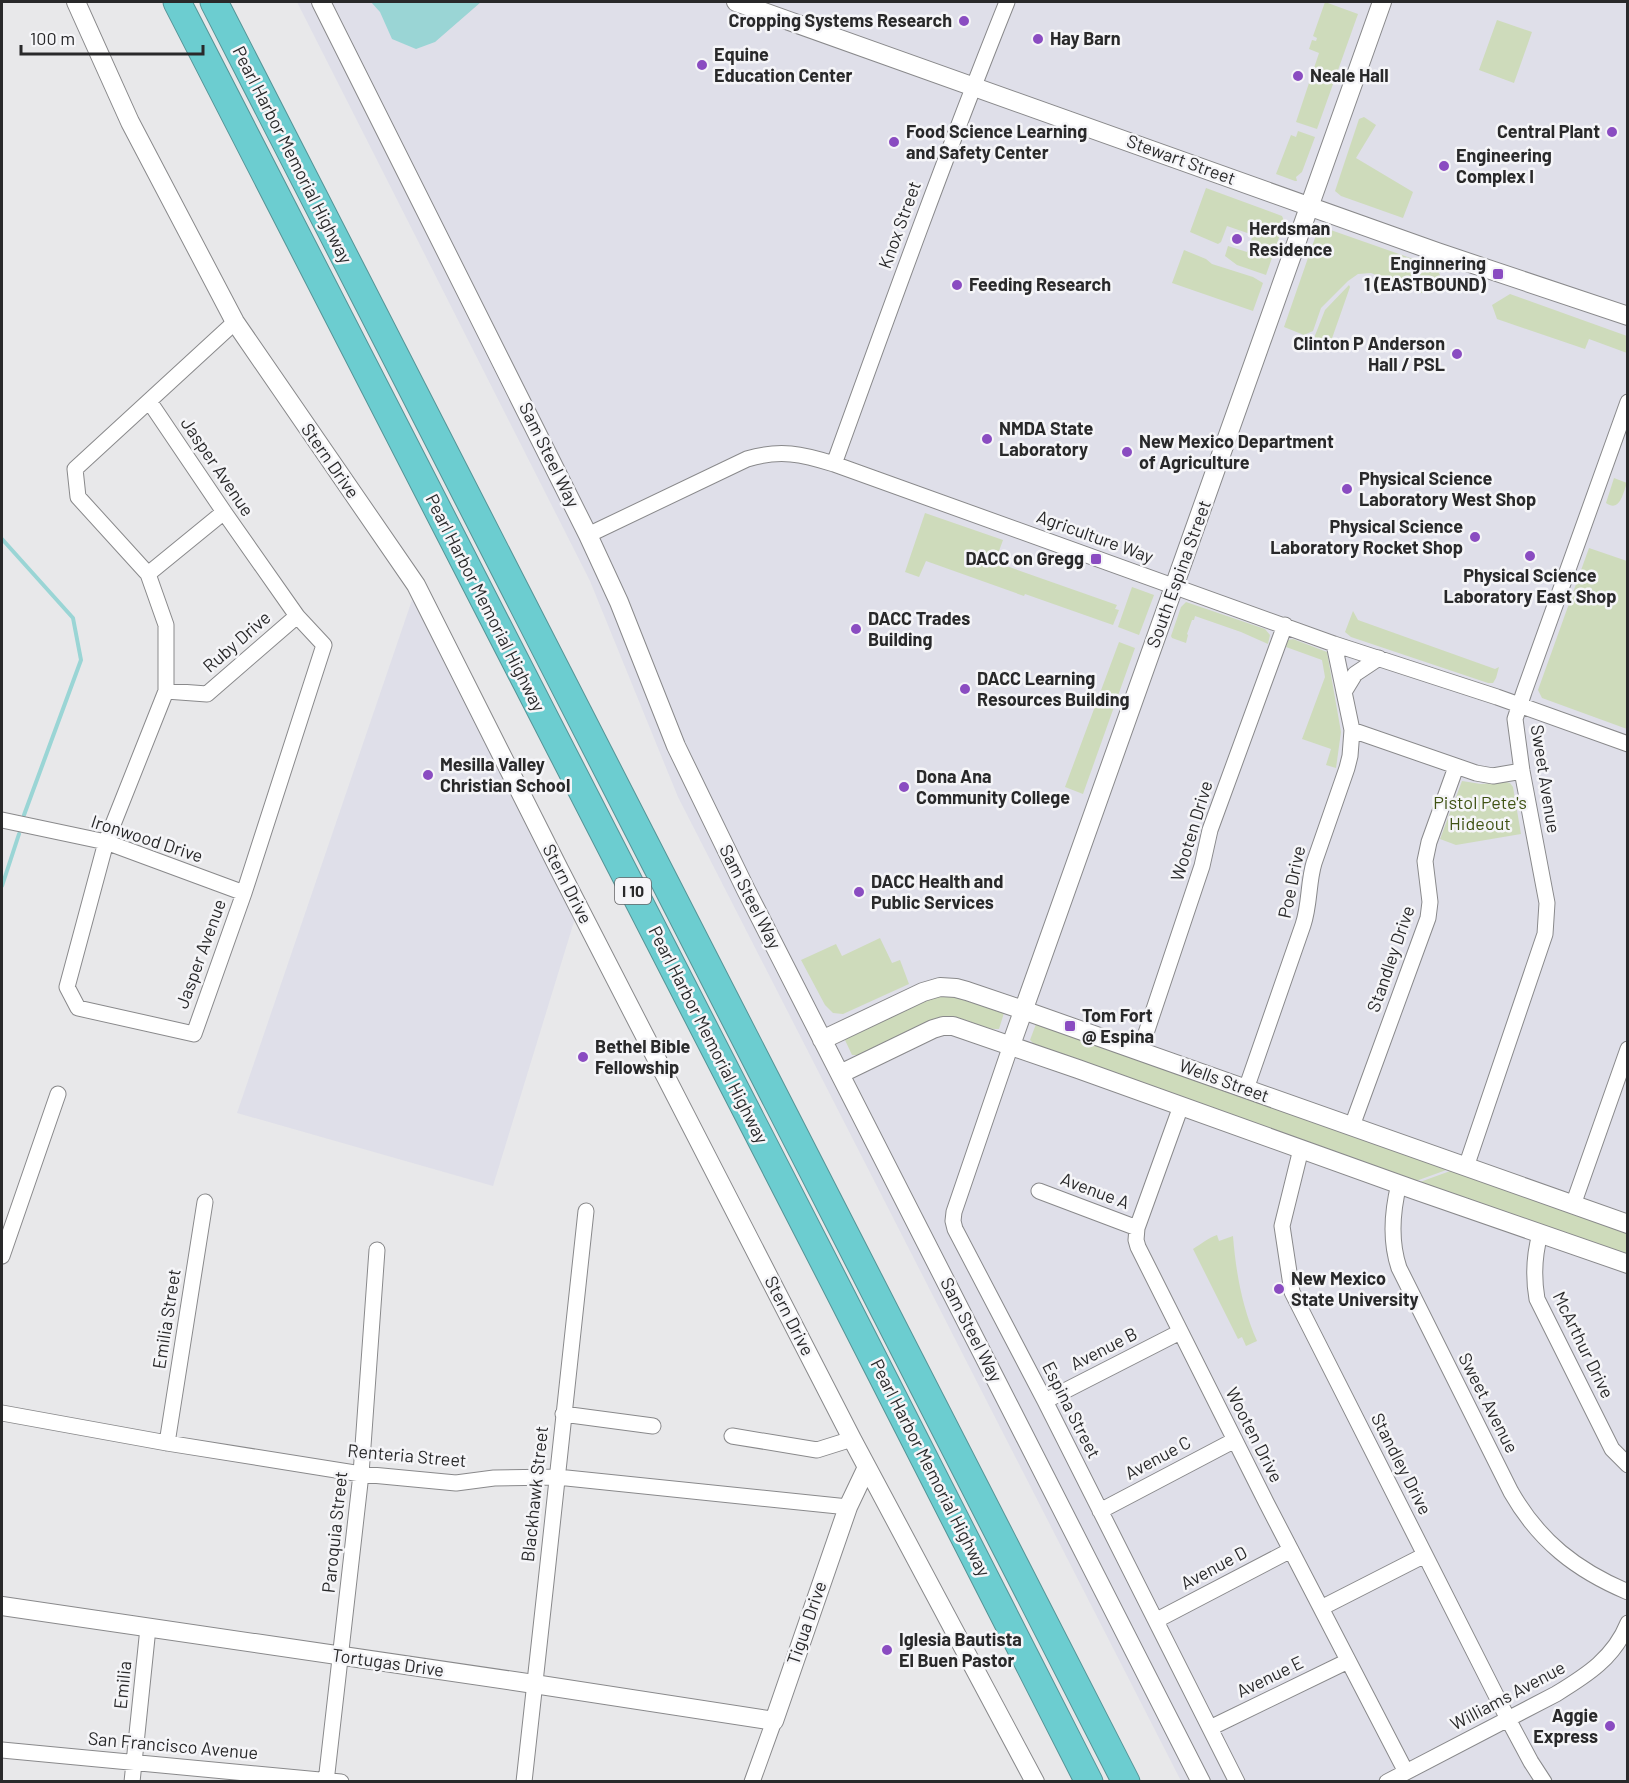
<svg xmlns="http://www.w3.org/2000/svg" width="1629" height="1783" viewBox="0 0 1629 1783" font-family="Barlow,sans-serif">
<rect width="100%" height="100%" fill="#e8e8ea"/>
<path fill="#dfdfe9" d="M297,2H1627V1781H1181L678,797L590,581Z
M413,597L576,915L493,1186L237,1113Z"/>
<path fill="#cedbbb" d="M1325,2L1358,14L1317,129L1296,122L1319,53L1309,49L1312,40L1316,41L1317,38L1313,36Z
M1497,20L1532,32L1514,83L1479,70Z
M1364,117L1376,125L1356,158L1413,192L1403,218L1341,196L1335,191L1359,119Z
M1298,131L1315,137L1302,172L1296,177L1297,181H1295L1276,174L1291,135L1296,137Z
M1206,188L1282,216L1284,221L1283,226L1266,275L1237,265L1225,256L1228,246L1247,252L1253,235L1227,226L1221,242L1218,244L1190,232Z
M1325,228L1436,267L1444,283L1427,292L1422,293L1371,273L1358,274L1348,281L1321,308L1313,331L1304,335L1284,327L1316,235L1318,231Z
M1184,250L1206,259L1212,264L1253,277L1263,283L1253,311L1172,283Z
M1349,285L1350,287L1330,344L1314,338L1325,310Z
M1510,294L1627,336V353L1589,339L1585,349L1497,319L1492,305Z
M1614,478L1627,483C1623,493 1620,513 1606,503Z
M925,513L1003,540L995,562L1117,605L1115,609L1119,610L1113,625L1025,594L1024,596L926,561L919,577L905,572Z
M1589,548L1627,561V729L1542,698L1538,690Z
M1132,587L1154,595L1139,635L1118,627Z
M1186,602L1265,629L1270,635L1268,644L1241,632L1195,616L1194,620H1192L1187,634L1188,635L1186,643L1172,638L1171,636L1181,607Z
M1353,611L1358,620L1495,669L1499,667L1496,678L1493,683H1488L1351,637L1345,632Z
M1293,639L1327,652L1341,732L1336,768L1326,765L1331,749L1302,739L1325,677L1322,660L1286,647L1288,640Z
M1119,642L1135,648L1083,794L1065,787Z
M1462,781L1481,784L1506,782L1510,783L1513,787L1521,834L1456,845L1440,839Z
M880,938L892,963L900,960L909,984L843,1014L833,1013L825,1005L801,960L836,944L842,956Z
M953,995L1004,1013L999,1029C986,1030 974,1022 962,1019C952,1016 943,1017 933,1019L860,1055H852L845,1040L848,1037L933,996Z
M1036,1024L1449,1169L1416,1181L1034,1044L1030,1040Z
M1453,1170L1627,1232V1256L1420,1182Z
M1217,1235L1219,1241L1233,1236C1236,1273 1242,1307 1257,1341L1246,1346L1242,1337L1238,1339L1193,1249C1201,1244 1208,1238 1217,1235Z"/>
<path fill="#9ad5d5" d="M371,2H481L435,42L416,49L392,39L380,12Z"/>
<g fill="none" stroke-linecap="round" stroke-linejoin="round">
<path stroke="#9ad5d5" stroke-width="4" d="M2,539L73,618L81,660L24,815
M2,886L19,834"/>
<defs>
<path id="minor" d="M149,401L224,512L297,616L324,645L244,893L194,1034L78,1008L67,987L106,842L166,691V625L148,574L78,497L75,469L235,322
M834,464C890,309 946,154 1007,2
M588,535L747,459C780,449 802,454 834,464L1334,644L1497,697L1628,744
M148,574L224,512
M166,691L207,694L297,616
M1344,692L1355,674L1379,658
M1352,730L1476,773L1493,776L1522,771
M2,820L106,842L244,893
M1011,1045L954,1212L953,1221L955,1229L1045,1401L1237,1782
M1140,1051L1202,866L1210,830L1285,625
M1246,1089L1303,925C1310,904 1308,883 1314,863L1347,768L1350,756L1352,730L1334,644
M1181,1106L1137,1228L1136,1240L1138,1247L1266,1502L1406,1772
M1352,1126L1428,918L1430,902L1425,861L1429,842L1456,767
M1301,1149L1282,1226L1292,1292L1508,1719L1531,1762L1544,1782
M1466,1167L1545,934L1547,903L1522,771L1515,719L1524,692L1628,402
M1399,1184C1392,1212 1390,1241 1399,1268L1511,1492C1539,1541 1576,1570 1628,1592
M1039,1191L1137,1228
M1573,1205L1628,1049
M1540,1234C1534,1256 1533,1276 1537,1299L1612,1449L1628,1465
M2,1256L58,1094
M1045,1401L1180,1332
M2,1413L167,1443L361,1474L456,1483L494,1478L557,1477L848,1507
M563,1414L653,1426
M732,1436L817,1450L852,1439
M167,1443L205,1202
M1100,1511L1235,1440
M1321,1608L1425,1555
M1157,1620L1291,1550
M1210,1728L1348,1661
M2,1750L341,1782
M132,1782L148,1628
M326,1782L361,1474L377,1250
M524,1782C531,1715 539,1649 546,1582C559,1459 572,1335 586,1211
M752,1782L774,1721
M1387,1782L1556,1694C1587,1675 1614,1658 1628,1623"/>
<path id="tertiary" d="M76,2L130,122L235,322L416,585L559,869L852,1439L1035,1782
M321,2L588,535L619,602L676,746L746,890L1201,1782
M736,2L1437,252L1628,316
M822,1040L923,992L940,987L956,988L967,991L1023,1010L1628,1224
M1011,1045L1382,2
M840,1074L933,1029L943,1026H953L1078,1069L1415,1190L1628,1264
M2,1606L534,1684L774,1721L848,1507L867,1467"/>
<path id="motorway" d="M177,2C480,595 788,1187 1089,1782
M214,2L1126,1782"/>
</defs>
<use href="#minor" stroke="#89898b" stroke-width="17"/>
<use href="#tertiary" stroke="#89898b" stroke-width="20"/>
<use href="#motorway" stroke="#559496" stroke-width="29"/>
<use href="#minor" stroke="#fff" stroke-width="15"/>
<use href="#tertiary" stroke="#fff" stroke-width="18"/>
<use href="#motorway" stroke="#6ccdd0" stroke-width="27"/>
</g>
<g fill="#8a4cc1" stroke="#f5f5f8" stroke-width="2">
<circle cx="964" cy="21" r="6"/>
<circle cx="1038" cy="39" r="6"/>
<circle cx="702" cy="65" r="6"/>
<circle cx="1298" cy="76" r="6"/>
<circle cx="1612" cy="132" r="6"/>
<circle cx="894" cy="142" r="6"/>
<circle cx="1444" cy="166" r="6"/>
<circle cx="1237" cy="239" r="6"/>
<rect x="1492" y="268" width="12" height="12" rx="3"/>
<circle cx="957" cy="285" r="6"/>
<circle cx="1457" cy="354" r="6"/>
<circle cx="987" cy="439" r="6"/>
<circle cx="1127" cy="452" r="6"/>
<circle cx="1347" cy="489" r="6"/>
<circle cx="1475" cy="537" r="6"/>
<circle cx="1530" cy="556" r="6"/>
<rect x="1090" y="553" width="12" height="12" rx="3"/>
<circle cx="856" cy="629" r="6"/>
<circle cx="965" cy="689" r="6"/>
<circle cx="428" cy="775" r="6"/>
<circle cx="904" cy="787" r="6"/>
<circle cx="859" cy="892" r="6"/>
<rect x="1064" y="1020" width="12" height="12" rx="3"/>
<circle cx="583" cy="1057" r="6"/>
<circle cx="1279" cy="1289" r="6"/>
<circle cx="887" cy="1650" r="6"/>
<circle cx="1610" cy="1726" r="6"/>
</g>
<g text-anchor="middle" stroke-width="5" stroke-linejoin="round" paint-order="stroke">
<rect fill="#f5f5f8" stroke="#666668" stroke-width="1.5" x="615" y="878" width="36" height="26" rx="4.5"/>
<g font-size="16" font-weight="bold" fill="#29292a">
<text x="633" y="897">I 10</text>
</g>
<g font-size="18" font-weight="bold" fill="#29292a" stroke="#f5f5f8" text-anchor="start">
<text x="952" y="27" text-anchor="end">Cropping Systems Research</text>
<text x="1050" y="45">Hay Barn</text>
<text x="714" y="61">Equine<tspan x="714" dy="21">Education Center</tspan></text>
<text x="1310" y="82">Neale Hall</text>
<text x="906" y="138">Food Science Learning<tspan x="906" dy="21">and Safety Center</tspan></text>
<text x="1600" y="138" text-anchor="end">Central Plant</text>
<text x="1456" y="162">Engineering<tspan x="1456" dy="21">Complex I</tspan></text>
<text x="1249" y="235">Herdsman<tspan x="1249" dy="21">Residence</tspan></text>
<text x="1486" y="270" text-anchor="end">Enginnering<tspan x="1486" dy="21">1 (EASTBOUND)</tspan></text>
<text x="969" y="291">Feeding Research</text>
<text x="1445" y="350" text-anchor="end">Clinton P Anderson<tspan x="1445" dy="21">Hall / PSL</tspan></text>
<text x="999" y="435">NMDA State<tspan x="999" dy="21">Laboratory</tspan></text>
<text x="1139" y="448">New Mexico Department<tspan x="1139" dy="21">of Agriculture</tspan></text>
<text x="1359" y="485">Physical Science<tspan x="1359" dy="21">Laboratory West Shop</tspan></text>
<text x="1463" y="533" text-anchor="end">Physical Science<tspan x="1463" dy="21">Laboratory Rocket Shop</tspan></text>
<text x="1084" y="565" text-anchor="end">DACC on Gregg</text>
<text x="1530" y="582" text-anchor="middle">Physical Science<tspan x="1530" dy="21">Laboratory East Shop</tspan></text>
<text x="868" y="625">DACC Trades<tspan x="868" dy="21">Building</tspan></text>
<text x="977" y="685">DACC Learning<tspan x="977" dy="21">Resources Building</tspan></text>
<text x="440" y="771">Mesilla Valley<tspan x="440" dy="21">Christian School</tspan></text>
<text x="916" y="783">Dona Ana<tspan x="916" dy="21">Community College</tspan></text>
<text x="871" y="888">DACC Health and<tspan x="871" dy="21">Public Services</tspan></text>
<text x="1082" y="1022">Tom Fort<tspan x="1082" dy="21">@ Espina</tspan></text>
<text x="595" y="1053">Bethel Bible<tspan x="595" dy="21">Fellowship</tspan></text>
<text x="1291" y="1285">New Mexico<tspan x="1291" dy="21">State University</tspan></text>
<text x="899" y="1646">Iglesia Bautista<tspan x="899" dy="21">El Buen Pastor</tspan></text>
<text x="1598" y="1722" text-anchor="end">Aggie<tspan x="1598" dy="21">Express</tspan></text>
</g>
<g font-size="18" fill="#29292a" stroke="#f5f5f8">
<text transform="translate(292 155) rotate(63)" y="6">Pearl Harbor Memorial Highway</text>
<text transform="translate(1181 160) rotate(20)" y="6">Stewart Street</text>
<text transform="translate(900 225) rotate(-70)" y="6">Knox Street</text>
<text transform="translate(549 455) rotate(64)" y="6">Sam Steel Way</text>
<text transform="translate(330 461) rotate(55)" y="6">Stern Drive</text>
<text transform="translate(217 467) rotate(56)" y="6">Jasper Avenue</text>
<text transform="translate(1095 537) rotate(20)" y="6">Agriculture Way</text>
<text transform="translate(1179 574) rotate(-70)" y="6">South Espina Street</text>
<text transform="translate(485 603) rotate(63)" y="6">Pearl Harbor Memorial Highway</text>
<text transform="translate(237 642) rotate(-41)" y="6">Ruby Drive</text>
<text transform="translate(1545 779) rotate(81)" y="6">Sweet Avenue</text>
<text transform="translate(1192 831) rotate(-73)" y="6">Wooten Drive</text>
<text transform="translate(147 839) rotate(18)" y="6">Ironwood Drive</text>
<text transform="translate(1292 882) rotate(-78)" y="6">Poe Drive</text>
<text transform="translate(567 884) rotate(63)" y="6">Stern Drive</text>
<text transform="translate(750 897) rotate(63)" y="6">Sam Steel Way</text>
<text transform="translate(201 954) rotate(-70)" y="6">Jasper Avenue</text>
<text transform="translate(1391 959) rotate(-71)" y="6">Standley Drive</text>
<text transform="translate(708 1035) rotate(63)" y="6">Pearl Harbor Memorial Highway</text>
<text transform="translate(1224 1081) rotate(20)" y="6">Wells Street</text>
<text transform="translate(1095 1191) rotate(21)" y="6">Avenue A</text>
<text transform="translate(789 1316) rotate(63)" y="6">Stern Drive</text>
<text transform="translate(167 1319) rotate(-81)" y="6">Emilia Street</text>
<text transform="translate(971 1330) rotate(63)" y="6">Sam Steel Way</text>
<text transform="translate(1583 1345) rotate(64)" y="6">McArthur Drive</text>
<text transform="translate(1104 1349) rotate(-27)" y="6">Avenue B</text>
<text transform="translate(1488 1403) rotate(63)" y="6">Sweet Avenue</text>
<text transform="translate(1071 1410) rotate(63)" y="6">Espina Street</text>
<text transform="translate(1254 1435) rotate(63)" y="6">Wooten Drive</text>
<text transform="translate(407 1456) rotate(5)" y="6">Renteria Street</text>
<text transform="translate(1158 1458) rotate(-28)" y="6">Avenue C</text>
<text transform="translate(1401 1464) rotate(63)" y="6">Standley Drive</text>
<text transform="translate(930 1468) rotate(63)" y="6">Pearl Harbor Memorial Highway</text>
<text transform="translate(535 1494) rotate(-84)" y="6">Blackhawk Street</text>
<text transform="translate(335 1532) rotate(-84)" y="6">Paroquia Street</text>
<text transform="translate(1214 1568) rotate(-28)" y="6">Avenue D</text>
<text transform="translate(807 1623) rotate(-71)" y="6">Tigua Drive</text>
<text transform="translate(388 1663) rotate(8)" y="6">Tortugas Drive</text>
<text transform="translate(1270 1677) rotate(-26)" y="6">Avenue E</text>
<text transform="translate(123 1685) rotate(-84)" y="6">Emilia</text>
<text transform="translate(1508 1696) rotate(-28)" y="6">Williams Avenue</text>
<text transform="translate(173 1746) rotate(5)" y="6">San Francisco Avenue</text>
</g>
<g font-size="18" fill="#3f5213" stroke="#f5f5f8">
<text x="1480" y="809">Pistol Pete's<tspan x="1480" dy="21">Hideout</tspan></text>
</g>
</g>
<rect width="1629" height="1783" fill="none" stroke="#29292a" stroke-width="6"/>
<path d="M21 45v9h182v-9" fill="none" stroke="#29292a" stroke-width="3"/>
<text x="30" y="45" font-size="18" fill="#29292a" stroke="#f5f5f8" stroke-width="4.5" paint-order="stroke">100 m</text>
</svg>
